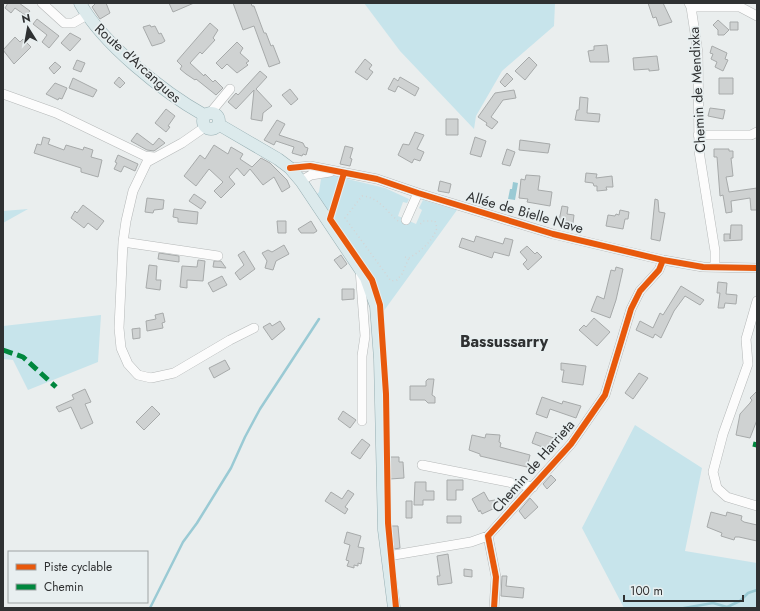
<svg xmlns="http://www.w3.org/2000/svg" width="760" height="611" viewBox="0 0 760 611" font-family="Jost,sans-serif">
<rect width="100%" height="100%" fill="#eaeeee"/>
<path fill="#c7e4eb" d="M364,3H555L554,26L502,71L476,116L474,129L400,51Z
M331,175L385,188L409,199L407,203L403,202L398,216L416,224L422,210L419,208L423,200L457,210L383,312C378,269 340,231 317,194L319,192L321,179Z
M28,209L3,223V211Z
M101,315L98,362L28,390L13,360L3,359V326Z
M635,425L702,468L685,551L757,563V608H624L582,528Z"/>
<path fill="#9acad4" d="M513,182L518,183L515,200L508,199L510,189H512Z"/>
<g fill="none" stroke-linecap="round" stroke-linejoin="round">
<path stroke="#9acad4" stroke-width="2.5" d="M150,608L183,542L197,523L231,468L245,437L260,409L319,319
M684,608L713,603L727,607L740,601L748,593L757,590"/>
</g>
<path fill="#cfd2d2" stroke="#a7aaaa" d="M8,3H19L30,11L26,16L15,8L11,13L5,8Z
M96,3H106L110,13L100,19L92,7Z
M169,3H194L173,12Z
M233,3H251L252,6H254L264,33H266L271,46L273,45L280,63L269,67L254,26L243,30Z
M648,3H663L672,22L659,26L656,17L653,18Z
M37,19L59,36L49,48L42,42L47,35L33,24Z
M718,20L729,30L724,35H718V30L713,25Z
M730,22H738V30H730Z
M210,23L218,30L213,38L215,40L202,54L200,52L190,63L204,76L205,74L213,82L215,80L223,88L216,95L196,79L195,80L186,74L180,69L182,66L177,61Z
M150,25L151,27L155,26L159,34L161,33L165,41L162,43L152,46L143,27Z
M70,33L81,39L70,51L61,43Z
M15,37L20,42L23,39L31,47L14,64L3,50Z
M237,42L243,48L240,53L249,61L246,63L248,65L237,73L227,64L222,69L216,63Z
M607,45L609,62H590L588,51L594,50V46Z
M712,46L727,53L725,59L728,60L723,71L715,67L717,62L711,59L713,54L710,53Z
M657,56L659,70L649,71V69L634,70L633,58Z
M529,57L537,65L525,80L515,71Z
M365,59L372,65L369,69L373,72L367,80L355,72Z
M77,60L85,63L81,72L73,69Z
M55,62L61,67L54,74L49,68Z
M260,71L267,77L256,89L272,106L263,113L262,121L251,119L254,90L236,109L228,102L236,93L238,95Z
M507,73L513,79L505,87L500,82Z
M119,77L125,83L120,88L114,83Z
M400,77L419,88L415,96L398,86L395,92L388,89L394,78L398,81Z
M73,78L97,90L93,97L69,88Z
M719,78H733V94H719Z
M55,83L67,88L62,99L59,98L58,100L46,94Z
M290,89L298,99L291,105L282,95Z
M514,90L516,98L503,100L491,117L498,122L492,129L486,125L487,123L478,117L495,93Z
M580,97L588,98L587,113L600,114L599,122L575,120L577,110H579Z
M710,108L725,110L723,119L708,116Z
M166,109L175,116L168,126L170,127L166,132L155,123Z
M446,119H458V135H446Z
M277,120L285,124L279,135L303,143L305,147L308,148L306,155L303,154L302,156L292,153L294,147L276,141L274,145L264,140Z
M415,132L424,135L417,149L424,152L420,161L414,159L412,163L398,155L403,144L409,145Z
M137,133L153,145L159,138L165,143L154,151L147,150L131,141Z
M43,137L50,139L48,144L64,150L66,145L83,150L84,147L93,150L91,157L102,160L98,177L81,172V168L34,153L37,144L41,145Z
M475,137L486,141L481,157L470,154Z
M520,140L550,144L548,153L519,150Z
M214,145L228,154L231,147L243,154L240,159L252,167L261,158L270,163L287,180L290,187L282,192L274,177L263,185L250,169L244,176L237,168L229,177L235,184L221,198L214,191L223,182L209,169L196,186L184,176L200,155L205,159Z
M345,146L353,148L350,158L352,159L350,166L340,164Z
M507,149L515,152L510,166L502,164Z
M714,149H729V151H733V158H731L733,176L726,177L729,192L757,188V210H751L750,198L731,201L732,212L726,213L723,195L720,196L717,157H714Z
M118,155L138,164L135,171L124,166L121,172L114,169L117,163L115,162Z
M586,173L597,174L596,178L612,176L613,187H606L607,190L597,191V186H594L593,183L585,182Z
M526,175L540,176L538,190L552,192L550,206L527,202L528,199L519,198L521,179L525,180Z
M440,181L451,184L449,193L438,191Z
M194,194L206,202L201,209L189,201Z
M147,198L164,200L163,209L154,210L153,213L145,212Z
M655,199L658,200L659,212L665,213L660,241L651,239Z
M83,205L104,221L97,230L88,223L84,228L71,218L75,211L77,213Z
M562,206L568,207L567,214L574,215L573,223L559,221Z
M174,209L198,212L197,224L178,222V218L173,217Z
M620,210L629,212L628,219H625L623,229L606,226L608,215L615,216L616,214L619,215Z
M277,221H286V233H278Z
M311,221L317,231L314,233H301L298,229Z
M731,225H742V240L724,241V234H730V239Z
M476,236L503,244L505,238L513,240L509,256L494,252L492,258L459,247L462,238L474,242Z
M284,245L289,254L276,261L273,270L265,268L267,261L262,253L268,250L272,252Z
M527,246L535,254L537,252L542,257L528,270L523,264L527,260L520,252Z
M244,251L255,269L240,280L235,273L244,265L238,255Z
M159,253L179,256V262L158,259Z
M341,255L347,264L341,269L334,260Z
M198,260L205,261L203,281L187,280V288L180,287L182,266L197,267Z
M214,261H221L226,268L213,267Z
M149,265L157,266L156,280H161L160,290L146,288Z
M616,267L623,269L616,300L610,318L591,311L597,296L604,299L611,270L615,271Z
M222,276L227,285L213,292L208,283Z
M718,282L727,283L726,294L737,295L736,304L725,303L724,308H718L720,293H717Z
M681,286L704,300L700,305L685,296L674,311L661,338L655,334L653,338L636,330L640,321L653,328L660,313L663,315Z
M342,289H354V299L342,300Z
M163,313L165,322L162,323L163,328L147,331L146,321L156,319L155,315Z
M594,318L610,332L597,346L579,330L584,325L586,327Z
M280,321L285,329L272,340L263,327L270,323L272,326Z
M140,328V338L133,339L132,329Z
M225,360L230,369L214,378L209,368Z
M561,363L586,366L583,385L562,382L564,370H561Z
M639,373L648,378L633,399L625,393Z
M428,379H434L432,395L435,397V403H428L425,400H410V386H426V381Z
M85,389L91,402L85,404L93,423L81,429L71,407L59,412L56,407L74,399L72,395Z
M757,391V420L750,438L736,435L740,414L750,403L752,400L750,398Z
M542,397L562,404L563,401L581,406L576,418L550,409L547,418L536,414Z
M152,406L160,414L144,430L136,422Z
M343,411L356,420L350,428L338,419Z
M536,432L554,438L550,450L532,443Z
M486,434L500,435L499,442L501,443L500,447L530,455L527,467L480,456V454L469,450L472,435L485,438Z
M362,439L370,445L360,459L351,453Z
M390,457H399V462H403L404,478L390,479Z
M551,475L556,480L547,489L543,484Z
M447,480H463V490H456V500H447Z
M415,482H426V491H434V500H423V505H414Z
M348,490L354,494L345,507L348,509L345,514L325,501L331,492L342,499Z
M484,492L489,501L495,500V508L482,514L480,510L479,512L472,499Z
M530,498L538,507L525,519L519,511Z
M406,501H412V518H406Z
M711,512L726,516L727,512L742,516L741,520L744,522L757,525V541L739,537H735L734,540L721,536L722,533L707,527Z
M447,516H461V523H447Z
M391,526H398L400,548L394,549Z
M347,532L361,536L358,547L364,548L361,564L358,563V566L354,565V568L347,566L349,561L346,560L350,545L344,543Z
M448,554L452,583L438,585L437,576H440L437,556Z
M464,569L472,570V577L464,576Z
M502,576H507L506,586L524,588L523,598L501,596Z"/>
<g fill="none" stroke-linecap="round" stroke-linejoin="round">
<defs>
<path id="minor" d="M42,3L64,23H73L87,15
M689,3L691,7L698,53L699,151L715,251V267
M691,7H740L757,16
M3,94L56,113L145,156L154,157
M211,112L230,89
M205,127L182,143L147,162L133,191L126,221L123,242L119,328L121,348L128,364L138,375L151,378L174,373L230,340L254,328
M698,135H751L757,132
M290,168L310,166L377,179L418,193L553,234L663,260L703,267L757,268
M301,181L311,175L330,172
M406,220L418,193
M123,242L218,256
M360,269L365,336L362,356V421
M757,301L746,339L748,364L723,434L713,472L717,488L727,497L757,506
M422,465L533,487
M394,555L471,542L488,536
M494,608L496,577L488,536L571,444L605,395L631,309L640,291L659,270L663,260"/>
<path id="major" d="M80,3C103,44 163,92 204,115
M203 121a8 8 0 1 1 16 0a8 8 0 1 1-16 0Z
M218,124L278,159L290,168L301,181L366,278L376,306L380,359L384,530L394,608"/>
</defs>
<use href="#minor" stroke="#b5b8b8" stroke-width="10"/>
<use href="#major" stroke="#97afb3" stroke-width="13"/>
<path stroke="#d4d4d4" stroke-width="1.5" stroke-dasharray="1 3" stroke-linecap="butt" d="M398,221C386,211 379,197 362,196L345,218L391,281L397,280L402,274L409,258
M405,257L409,258C421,251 432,242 437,228L435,221H424L419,225"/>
<use href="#minor" stroke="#fcfcfc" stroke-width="9"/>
<use href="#major" stroke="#dceaec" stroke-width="12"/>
<path stroke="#00873e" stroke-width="5" stroke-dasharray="10 5" stroke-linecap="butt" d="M3,350L23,357L56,387
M753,444L757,445"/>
<defs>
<path id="cycleway" d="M290,168L310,166L377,179L418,193L553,234L663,260L703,267L757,268
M344,173L330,219L372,280L380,305L386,394L388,523L396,608
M494,608L496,577L488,536L571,444L605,395L631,309L640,291L659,270L663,260"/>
</defs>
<use href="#cycleway" stroke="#e8eff0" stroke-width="8"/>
<use href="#cycleway" stroke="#e8590c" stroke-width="6"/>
</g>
<g text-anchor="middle" stroke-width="3.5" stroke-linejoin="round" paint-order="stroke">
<g font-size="14" fill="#2f3132" stroke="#e8eff0">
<text transform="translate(138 63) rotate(42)" y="5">Route d'Arcangues</text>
<text transform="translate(697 90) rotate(-93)" y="5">Chemin de Mendixka</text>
<text transform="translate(525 212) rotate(16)" y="5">Allée de Bielle Nave</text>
<text transform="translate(533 466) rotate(-49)" y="5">Chemin de Harrieta</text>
</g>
<g font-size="16" font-weight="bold" fill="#2f3132" stroke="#e8eff0">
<text x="504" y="347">Bassussarry</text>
</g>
</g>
<rect width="760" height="611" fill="none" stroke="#2f3132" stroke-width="8"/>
<rect x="8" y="551" width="140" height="52" fill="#e8eff0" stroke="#9ea3a4"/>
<rect x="16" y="564" width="20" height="6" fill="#e8590c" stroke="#9ea3a4"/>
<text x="44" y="571" font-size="12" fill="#2f3132">Piste cyclable</text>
<rect x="16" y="584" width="20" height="6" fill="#00873e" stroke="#9ea3a4"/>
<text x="44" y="591" font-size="12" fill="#2f3132">Chemin</text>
<g transform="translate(28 28) rotate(349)" stroke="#e8eff0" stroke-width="3" paint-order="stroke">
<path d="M0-3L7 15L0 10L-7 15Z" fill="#2f3132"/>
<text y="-6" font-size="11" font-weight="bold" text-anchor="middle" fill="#2f3132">N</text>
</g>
<path d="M624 595v6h119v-6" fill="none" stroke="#2f3132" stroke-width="2"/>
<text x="630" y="595" font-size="12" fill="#2f3132" stroke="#e8eff0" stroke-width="3" paint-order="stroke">100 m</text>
</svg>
